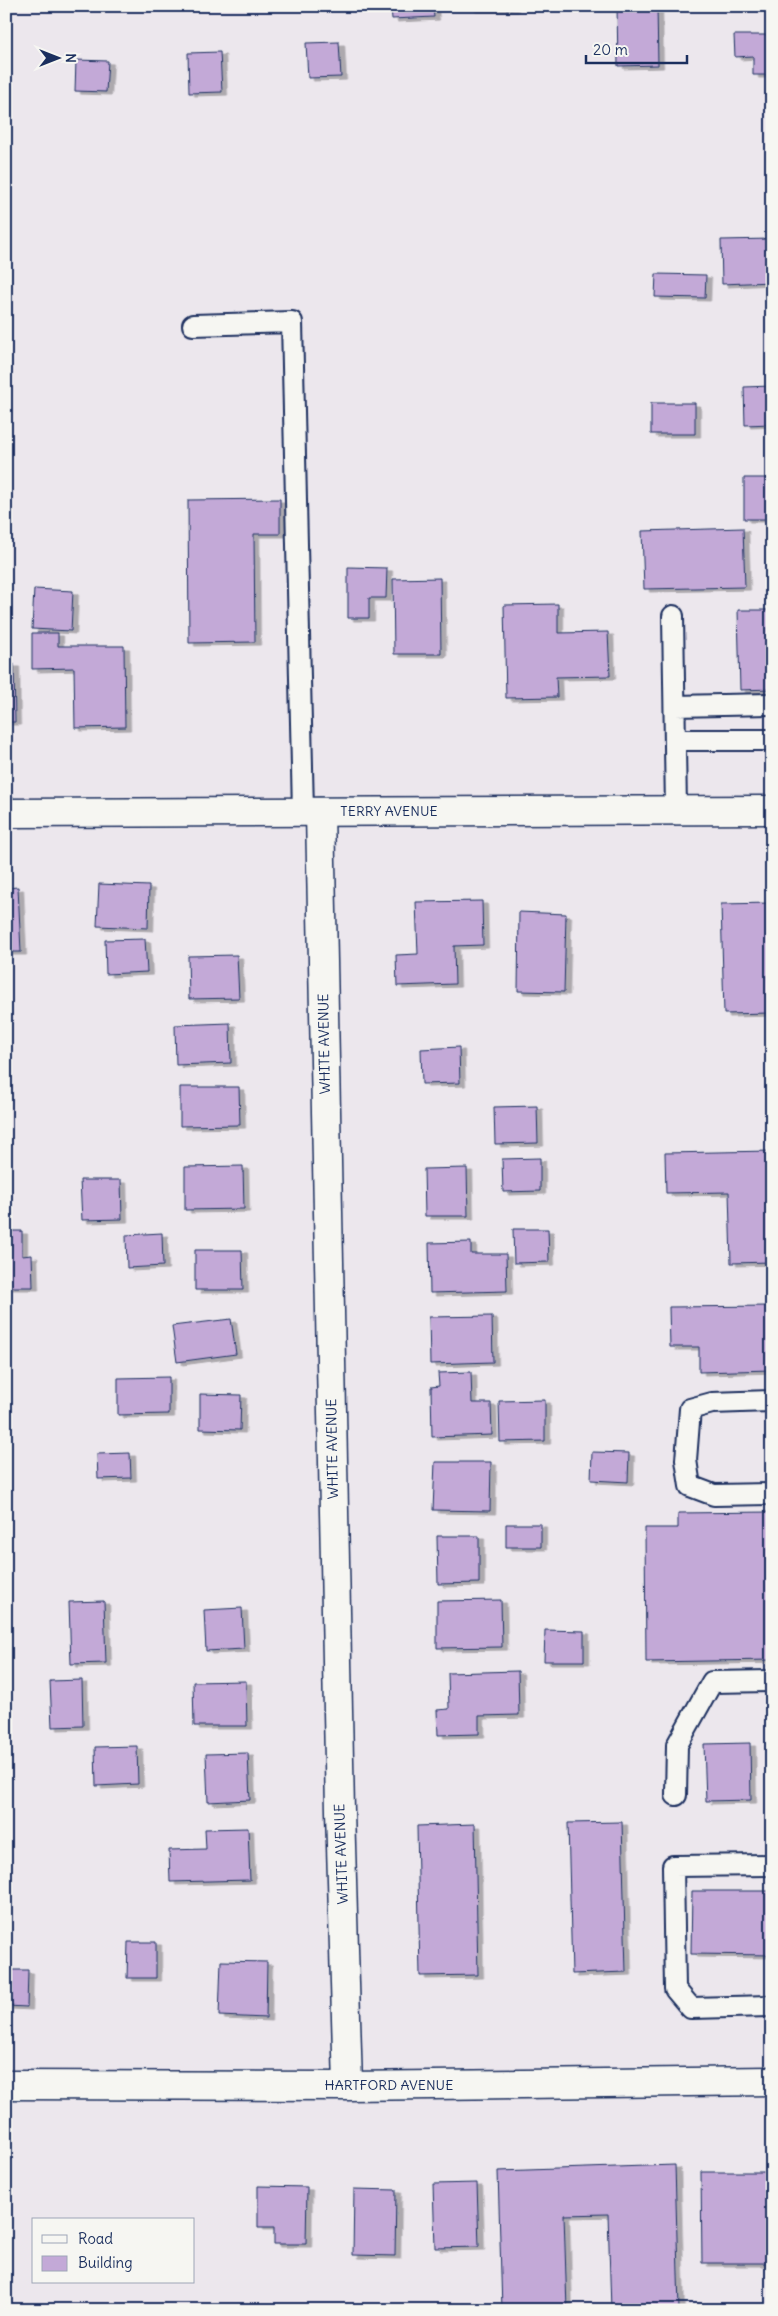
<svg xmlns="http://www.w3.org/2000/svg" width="778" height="2316" viewBox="0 0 778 2316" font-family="Delius,sans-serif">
<defs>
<filter id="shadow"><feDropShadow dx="5.5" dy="3" stdDeviation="0" flood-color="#0004"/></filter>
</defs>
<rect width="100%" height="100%" fill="#ece7ed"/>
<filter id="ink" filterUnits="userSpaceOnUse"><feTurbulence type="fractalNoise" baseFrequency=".02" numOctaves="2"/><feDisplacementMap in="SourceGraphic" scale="10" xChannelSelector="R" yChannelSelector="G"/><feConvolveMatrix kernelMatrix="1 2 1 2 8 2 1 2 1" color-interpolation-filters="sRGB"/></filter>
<g filter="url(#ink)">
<path fill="#c3a9d7" stroke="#1b2f5e" filter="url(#shadow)" d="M391,6H433L434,17L392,19Z
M470,6H513V9H470Z
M617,6H657L658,65L618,66Z
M734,35H772V75H753V56L735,57Z
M339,42L341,77L308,78L306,43Z
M220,52L222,92L189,93L188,53Z
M76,60L108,61L106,92L75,91Z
M768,170H772V215H768Z
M772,239V282L722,284L721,240Z
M656,274L706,275L705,298L655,297Z
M772,386V424L745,425L744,387Z
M651,403H695V434H651Z
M744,478H772V519H744Z
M280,499V534H254L255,642L189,643L188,500Z
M743,528L745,587L644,589L642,531Z
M348,567L387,568L386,598H369V618H348Z
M440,578L441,654H394L393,579Z
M34,589L73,591L71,631L32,629Z
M558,604V633L608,632L610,676L556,677L557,697L506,698L504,605Z
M738,610H772V689L740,690Z
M32,633H58V646H124L125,727L75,728L74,668L32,669Z
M6,664H14L15,722H6Z
M99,884L149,886L148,928L97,926Z
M18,887L21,952H6V888Z
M482,901L483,945L454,946L455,984L397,986L396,955L418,954L416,902Z
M772,903V1052L771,1013L724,1014L721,904Z
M519,912L566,914L564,992L518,991Z
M145,939L147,972L106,974L105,940Z
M237,955L239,998L189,999L188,956Z
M230,1023L231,1063L176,1065L175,1025Z
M459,1047L460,1083L422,1084L421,1049Z
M180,1087H239L240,1125L180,1126Z
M537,1106L538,1143L495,1144L494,1107Z
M772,1151V1262L731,1263L729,1192L666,1193L665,1153Z
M540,1158V1191L503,1192L502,1159Z
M243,1166L244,1209L185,1210V1167Z
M467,1168L468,1216H425L424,1169Z
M80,1180H121L122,1219L82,1220Z
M513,1229H548L549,1262L514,1263Z
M6,1231H22V1256L32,1255L33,1287H6Z
M162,1233L163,1266L127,1268L126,1235Z
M471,1242V1254H506L507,1291L430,1293L429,1243Z
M195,1250H242L243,1290H195Z
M772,1306V1370L699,1372V1347H670L669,1307Z
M492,1316L493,1362L430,1364L429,1317Z
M231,1319L236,1354L177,1362L172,1326Z
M471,1372L472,1403H491L492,1435L432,1437L431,1387L439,1386L438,1373Z
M169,1377V1414L118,1415V1378Z
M200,1394L241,1395L240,1430L200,1429Z
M545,1400V1441L500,1442L499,1401Z
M592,1452L629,1453L628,1482L591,1480Z
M130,1453L131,1478L98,1479L97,1454Z
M435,1462H491L490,1511L433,1510Z
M772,1512V1660L646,1662L645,1528H678V1513Z
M506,1524H541V1547H506Z
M437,1536H479V1583L438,1584Z
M501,1600L502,1647L437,1648V1601Z
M104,1601L106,1663L71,1664L69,1602Z
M242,1608L244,1649L206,1651L204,1610Z
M545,1630L584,1631V1661H544Z
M518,1671L519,1715L479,1716V1734L438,1735L437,1710L449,1709L448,1673Z
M82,1680L83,1726L52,1727L50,1681Z
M246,1681L247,1726H194L193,1682Z
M750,1743L751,1800L706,1801L704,1744Z
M137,1746L138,1784L96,1786L95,1747Z
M248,1753L250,1800L208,1802L206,1754Z
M622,1822L626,1972L572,1974L568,1823Z
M475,1824L478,1975L420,1976L417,1826Z
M248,1828L250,1880L170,1882L169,1850L206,1849L205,1829Z
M692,1891H772V1955L691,1954Z
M128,1942H156V1978H127Z
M221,1961L267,1962L266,2018L219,2016Z
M6,1970H28L27,2007L6,2006Z
M675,2165L679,2310H611L608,2214L564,2215L567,2310H502L498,2171Z
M701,2172H771L772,2263H702Z
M477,2183L479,2247L435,2248L433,2184Z
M258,2186L307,2187L306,2244H274V2227H258Z
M354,2189L396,2190L395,2256L353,2255Z"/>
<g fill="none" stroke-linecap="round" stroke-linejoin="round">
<defs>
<path id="lane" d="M193,325L292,322L303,812
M673,616L676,810
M675,706L772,704
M675,740H772
M772,1401L712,1403L690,1409L686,1460L690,1486L714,1495L772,1494
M676,1795L677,1745L712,1682L772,1681
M772,1865L673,1866L675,1989L691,2008L772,2006"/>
<path id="street" d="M320,812L340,1811L348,2086
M6,2085L348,2086L772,2081"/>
<path id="secondary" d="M6,813L772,810"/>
</defs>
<use href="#lane" stroke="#1b2f5e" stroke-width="24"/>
<use href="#street" stroke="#1b2f5e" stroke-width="31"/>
<use href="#secondary" stroke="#1b2f5e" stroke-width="31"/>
<use href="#lane" stroke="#f6f6f2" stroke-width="20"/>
<use href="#street" stroke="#f6f6f2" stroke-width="28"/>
<use href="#secondary" stroke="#f6f6f2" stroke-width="28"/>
</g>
</g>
<g text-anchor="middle" stroke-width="4" stroke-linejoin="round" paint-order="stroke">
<g font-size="14" fill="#1b2f5e" stroke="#f6f6f2">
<text x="389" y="816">TERRY AVENUE</text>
<text transform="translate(324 1044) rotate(-91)" y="5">WHITE AVENUE</text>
<text transform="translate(332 1449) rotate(-91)" y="5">WHITE AVENUE</text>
<text transform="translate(341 1854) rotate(-92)" y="5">WHITE AVENUE</text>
<text x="389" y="2090">HARTFORD AVENUE</text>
</g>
</g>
<rect width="778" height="2316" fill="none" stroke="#f6f6f2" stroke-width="25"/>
<rect x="12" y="12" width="753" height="2291" fill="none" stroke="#1b2f5e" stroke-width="2" filter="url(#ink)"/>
<rect x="32" y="2218" width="162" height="65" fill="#f6f6f2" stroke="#9ea6b7"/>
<rect x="42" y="2235" width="25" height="8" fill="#f6f6f2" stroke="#9ea6b7"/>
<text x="78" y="2244" font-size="15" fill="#1b2f5e">Road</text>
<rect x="42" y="2256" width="25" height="15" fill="#c3a9d7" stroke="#9ea6b7"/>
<text x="78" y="2268" font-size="15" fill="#1b2f5e">Building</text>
<g transform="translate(58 58) rotate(90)" stroke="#f6f6f2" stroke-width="4" paint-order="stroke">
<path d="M0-4L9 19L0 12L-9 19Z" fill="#1b2f5e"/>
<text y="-8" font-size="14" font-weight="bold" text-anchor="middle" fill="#1b2f5e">N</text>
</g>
<path d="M586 55v8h101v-8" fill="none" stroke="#1b2f5e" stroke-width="2.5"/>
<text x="593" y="55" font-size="15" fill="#1b2f5e" stroke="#f6f6f2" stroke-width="4" paint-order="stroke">20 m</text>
</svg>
